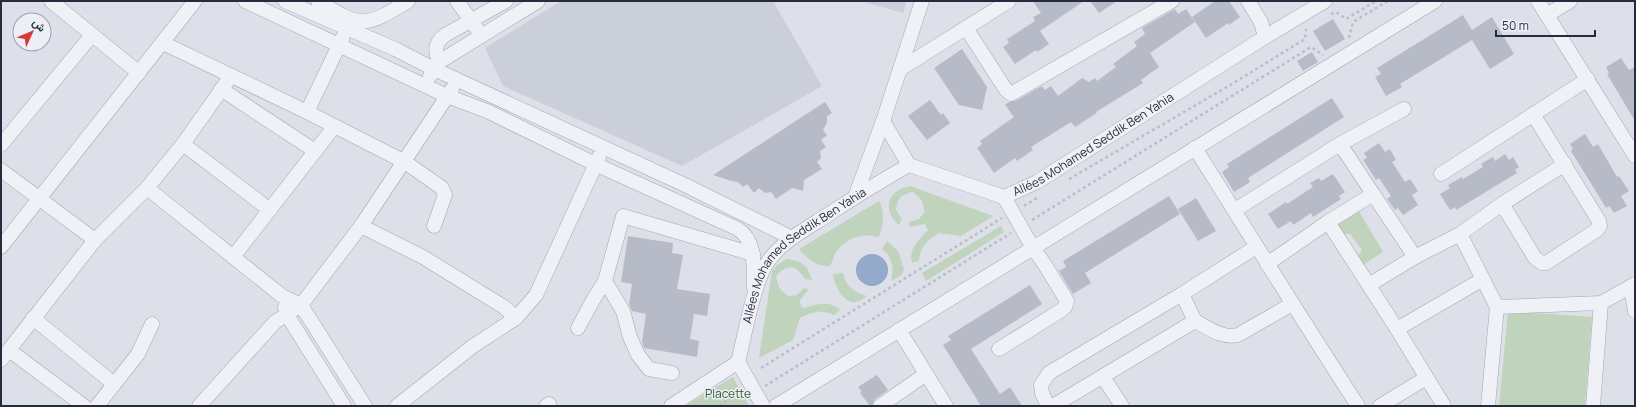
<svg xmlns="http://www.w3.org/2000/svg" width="1636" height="407" viewBox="0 0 1636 407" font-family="Manrope,Vazirmatn,sans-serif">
<rect width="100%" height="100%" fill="#dde0e8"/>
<path fill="#cbcfda" d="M561,1H773L822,86L682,166L503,86L485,48Z
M860,1H907L903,13Z"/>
<path fill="#c0d3bd" d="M910,186L993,216L961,236L939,233C927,241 920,246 919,261L912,263C908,249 919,240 928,230L925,224L909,227V222L919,219L924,213C924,202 921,198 913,192C901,195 898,197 896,210L902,219L899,225C881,209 888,190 910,186Z
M879,201C885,211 883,223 880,235L878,237C862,232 843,239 835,254C833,258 832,262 830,266C817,267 807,259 799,249Z
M1359,211L1383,252L1363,265L1358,256L1362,250L1350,234H1341L1335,225Z
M1001,226L1004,232L926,281L922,273Z
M887,241L898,251L904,269L902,275L891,281C894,269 893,257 882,249Z
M787,259C802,261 808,265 812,280L805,279C796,265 788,263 776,276C778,287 780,291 789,296L797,295L804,288L809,289L799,302L803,308C815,305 829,299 840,310L834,315C821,309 812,312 800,318L793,340L759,358L772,271L778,264Z
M843,273C845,286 855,293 867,296C864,298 859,302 856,302C843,304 834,284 833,274Z
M1508,311L1592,317L1585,406H1499Z
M733,377L749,406H685Z"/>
<path fill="#95a9cb" d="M856 270a16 16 0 1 1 32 0a16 16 0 1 1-32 0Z"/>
<path fill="#b7bbc8" d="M1033,1H1084L1040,31L1049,44L1037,52L1036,50L1015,64L1003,47L1009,43L1007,39L1035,21L1033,17L1041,13Z
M1090,1H1117L1099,13Z
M1215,1H1229L1240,17L1229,25L1228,23L1206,38L1192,17Z
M1175,9L1178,14L1186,9L1195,22L1150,53L1159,67L1141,80L1143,83L1096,112L1097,113L1075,127L1071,122L1031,147L1033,150L1017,161L1015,158L994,173L977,148L982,144L980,141L1014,117L1005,105L1009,102L1015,101L1042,86L1045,90L1051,86L1058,96L1082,78L1089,82L1095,78L1097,81L1116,67L1113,64L1137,46L1134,42L1145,34L1142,28Z
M1463,15L1472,30L1492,17L1514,54L1490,69L1472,40L1400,84L1402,87L1386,96L1375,77L1381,74L1377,68Z
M1333,19L1345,39L1325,51L1313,31Z
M962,49L987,87L982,110L959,105L934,68Z
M1312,52L1318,62L1303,71L1297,61Z
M1621,58L1629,70L1635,67V121L1607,74L1609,73L1606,67Z
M1332,98L1344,117L1248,178L1250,182L1234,192L1222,172L1229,167L1227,164Z
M930,100L941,115L943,113L950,123L927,140L908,116Z
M825,102L832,113L827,116V123L823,130L827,135L821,140L826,147L820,151L821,158L817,162L822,169L804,180L803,191L792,188L776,199L771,192L765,193L759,188L754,193L747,184L743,187L738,182L731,181L713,175Z
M1585,134L1593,147L1598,144L1617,177L1619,176L1629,191L1621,196L1627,206L1614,213L1609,206L1606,208L1571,151L1573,149L1570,144Z
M1379,143L1385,152L1390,149L1396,160L1392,162L1405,182L1410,179L1418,191L1412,195L1418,205L1403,215L1398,208L1395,210L1387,199L1391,196L1379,178L1376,180L1363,160L1367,158L1364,153Z
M1505,154L1509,160L1513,157L1519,167L1515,170L1517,173L1456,210L1455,207L1450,210L1440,194L1450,188L1448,185L1462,177L1463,179L1483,167L1481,164L1493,157L1495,161Z
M1333,174L1345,192L1339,196L1341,199L1313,217L1311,213L1293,225L1291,221L1278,229L1268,214L1286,202L1287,204L1313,187L1310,183L1319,178L1321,181Z
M1169,196L1180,214L1085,273L1091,283L1073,294L1059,271L1066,267L1063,261Z
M1196,198L1216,231L1198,241L1178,209Z
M628,236L673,243L672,253L683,255L677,289L710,294L707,316L694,314L690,339L699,341L697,357L644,348L642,342L646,314L632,311L629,304L632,284L621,282Z
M1030,285L1042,304L971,349L1000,394L1010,387L1022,406H981L943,345L951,340L948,336Z
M877,375L888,390L875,399L872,406H870L860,393L862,392L858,387Z"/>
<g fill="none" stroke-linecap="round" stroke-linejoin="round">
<defs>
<g id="minor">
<path d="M51,1L139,73"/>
<path d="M245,1L447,96L487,111L595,164L738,229C757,242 753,267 754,288"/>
<path d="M285,1L395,49L434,69L685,185L792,238"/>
<path d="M318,1C361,28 365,28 408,1"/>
<path d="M457,1L477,29"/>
<path d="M1248,1L1261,22L1265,37"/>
<path d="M1538,1L1635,156"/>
<path d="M1547,15L1570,1"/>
<path d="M966,28L1006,90L1011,94L1172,1"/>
<path d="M163,43L307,112L405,162L442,188L445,195L434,226"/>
<path d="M439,62C435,50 434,44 445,35L506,1"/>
<path d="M900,69L1009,1"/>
<path d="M430,76L439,62L538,1"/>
<path d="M221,89L315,151"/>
<path d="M307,112L343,37"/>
<path d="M883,121L909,165"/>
<path d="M183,144L270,210"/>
<path d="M1340,144L1373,194L1328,222L1397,329L1444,406"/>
<path d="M1,145L92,35"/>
<path d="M1195,148C1249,234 1303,321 1358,406"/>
<path d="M1,170L95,240"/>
<path d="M1441,174L1588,79"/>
<path d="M147,188L282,296L301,305L365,406"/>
<path d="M855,197L883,121L922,1"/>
<path d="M1502,204L1535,258L1542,263H1546L1597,230L1600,226L1599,221L1533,114"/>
<path d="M1235,210L1340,144L1404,109"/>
<path d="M361,226L423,257L504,307L516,318L536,295L599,157"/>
<path d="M1460,234L1497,307L1488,406"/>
<path d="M1,247L195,1"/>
<path d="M233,257L334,127"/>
<path d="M1415,257L1460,234L1502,204L1565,164"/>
<path d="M1267,264L1328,222"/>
<path d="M1369,285L1415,257L1373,194"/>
<path d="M1631,287L1635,311"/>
<path d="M285,307L287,315L344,406"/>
<path d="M1497,307L1601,303L1635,284"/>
<path d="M33,318L114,384"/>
<path d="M1195,321C1208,328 1223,339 1238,335L1292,304"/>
<path d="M578,328L593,300L605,281"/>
<path d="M1397,329L1483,279"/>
<path d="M899,330L946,406"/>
<path d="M999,349L1060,311L1065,307L1067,301L1045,265L1033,248L1004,197"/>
<path d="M9,350L84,406"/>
<path d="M1,360L95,240L147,188L183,144L231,76"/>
<path d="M738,362L763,406"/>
<path d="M672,373L649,369L638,355L630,337L623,311L605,281L623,216L753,254"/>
<path d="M1103,377L1122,406"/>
<path d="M97,406L138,354L152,324"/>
<path d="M199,406L275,322L301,305L361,226L452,89"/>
<path d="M397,406L473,346L516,318"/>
<path d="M546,406L549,404"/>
<path id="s1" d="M671,406L738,362C745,334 752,293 764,268C777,244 804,230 826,216C853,198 881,181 909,165L1004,197L1037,182L1265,37L1325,1"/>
<path d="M776,406L1435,1"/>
<path d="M880,406L926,374"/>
<path d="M1048,406L1042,393L1041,385L1049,373L1182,294L1256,247"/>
<path d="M1053,406L1195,321L1182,294"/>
<path d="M1380,406L1426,378"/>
<path d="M1593,406L1601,303"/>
</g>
</defs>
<use href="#minor" stroke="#a2a6b2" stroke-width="15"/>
<path stroke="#bbbec7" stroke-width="2.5" stroke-dasharray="3 3" stroke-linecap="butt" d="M1331,14L1336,12L1346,19L1376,1
M1349,38L1353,22L1388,1
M1069,179L1232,84L1305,39L1306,29
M1024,206L1037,198
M1032,220L1311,47L1323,55
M761,368L1002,218
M765,386L1011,233
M719,406L741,392"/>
<use href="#minor" stroke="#f0f1f6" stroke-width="14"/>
</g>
<g text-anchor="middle" stroke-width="3" stroke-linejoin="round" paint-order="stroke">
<g font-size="12" fill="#252c40" stroke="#eceff6">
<text dy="4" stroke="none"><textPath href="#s1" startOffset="561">Allées Mohamed Seddik Ben Yahia</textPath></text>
<text dy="4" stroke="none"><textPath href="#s1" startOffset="213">Allées Mohamed Seddik Ben Yahia</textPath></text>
</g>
<g font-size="12" fill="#355c32" stroke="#eceff6">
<text x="728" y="398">Placette</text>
</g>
</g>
<rect width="1636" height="407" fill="none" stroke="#252c40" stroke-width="4"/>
<g transform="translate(32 32) rotate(46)"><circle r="19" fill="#eceff6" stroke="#9ca1ad"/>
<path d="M0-3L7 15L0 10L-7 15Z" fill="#d8373c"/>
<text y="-6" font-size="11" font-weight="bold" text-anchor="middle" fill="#252c40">ش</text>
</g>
<path d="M1496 30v6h99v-6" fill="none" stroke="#252c40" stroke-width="2"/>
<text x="1502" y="30" font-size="12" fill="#252c40" stroke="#eceff6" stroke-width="3" paint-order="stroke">50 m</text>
</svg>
